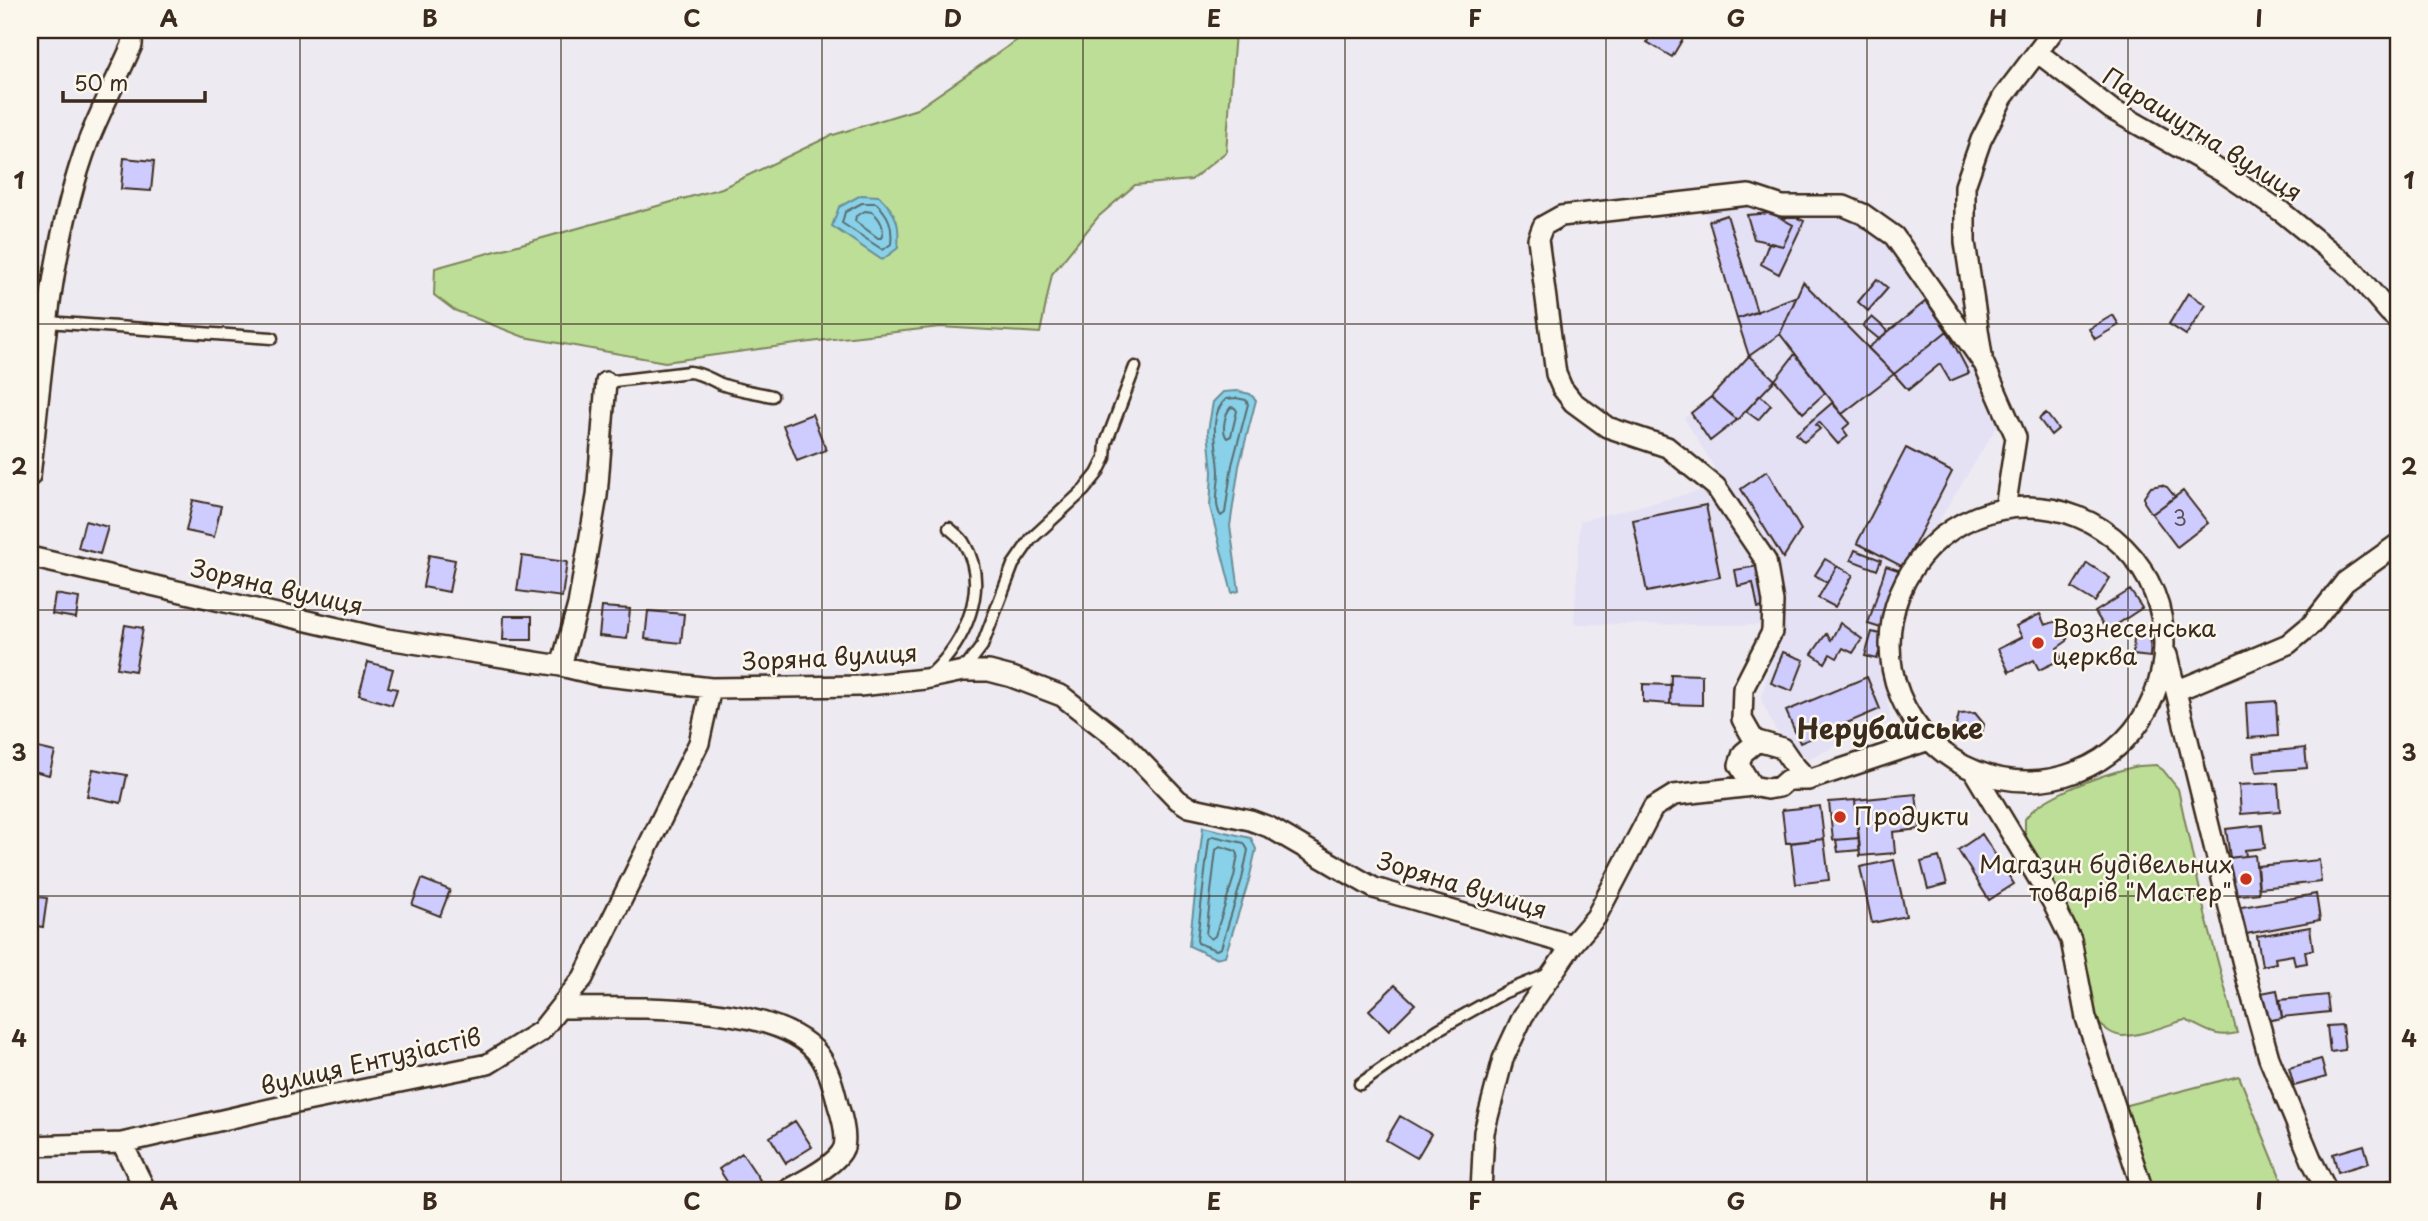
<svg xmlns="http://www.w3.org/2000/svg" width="2428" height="1221" viewBox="0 0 2428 1221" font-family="'Playpen Sans',sans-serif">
<rect width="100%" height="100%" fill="#eeeaf1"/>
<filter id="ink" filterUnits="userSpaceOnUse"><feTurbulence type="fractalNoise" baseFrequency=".0143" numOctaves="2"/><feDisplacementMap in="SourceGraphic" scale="14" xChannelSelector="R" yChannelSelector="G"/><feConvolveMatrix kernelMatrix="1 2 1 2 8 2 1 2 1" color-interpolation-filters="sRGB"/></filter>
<g filter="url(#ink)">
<path fill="#e4e1f5" d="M1826,204L1902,229L2001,420L1908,571L1882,668L1891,722L1807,759L1775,729L1761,699L1779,634L1775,565L1684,418L1712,397L1749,356L1708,219L1700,205Z
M1707,489L1763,566L1769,625L1574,624L1580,521Z"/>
<path fill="#bdde97" stroke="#7c845a" stroke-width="2" fill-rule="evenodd" d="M1040,30H1233L1235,32L1226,152L1191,180L1135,185L1098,217L1052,274L1040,333L940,327L833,339L665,362L524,337L454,310L434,295L435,268L722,188L830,136L917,109L1023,36ZM879,196L871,252L853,239Z
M2156,765L2163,770L2178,789L2205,914L2237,1033C2214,1039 2205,1028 2185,1020C2166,1025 2142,1036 2122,1036C2112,1035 2104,1028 2097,1022L2025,834V819C2040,796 2106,773 2134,767C2141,765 2149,766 2156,765Z
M2239,1076L2286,1191H2150L2123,1106Z"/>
<path fill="#88d1e9" stroke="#698e98" stroke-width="2" d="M861,195L879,196C897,214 900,223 898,248L882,260L832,226L839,207Z
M1237,391L1250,394L1256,400L1239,466L1230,526L1239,591L1232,593L1210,507L1212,472L1208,431L1213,402L1223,392Z
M1203,827L1251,838L1256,849L1249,880L1225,956L1215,958L1189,946Z"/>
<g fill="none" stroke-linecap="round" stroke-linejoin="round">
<path stroke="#5a6d6f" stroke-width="2" d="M862,203H876C889,215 893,226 891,244L883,250L842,223L845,212Z
M865,211L872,212C880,218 886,229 881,238H878L855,221L856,216Z
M1236,398L1246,400L1248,404L1232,465L1225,513L1221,516C1213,505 1219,486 1219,473C1219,450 1206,417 1226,399Z
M1231,407L1235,408L1237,411L1231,436L1227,438C1221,431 1225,413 1231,407Z
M1213,836L1244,843L1248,850L1242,879L1221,948L1216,950L1198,943L1197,940L1209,839Z
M1220,846L1236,851L1238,854L1234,877L1215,936L1211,939L1206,934L1216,850Z"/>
</g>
<path fill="#ceccfe" stroke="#3b2a1e" stroke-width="2" d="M1652,30H1688L1672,57L1647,42Z
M124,158L154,161L151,191L121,189Z
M1772,213L1793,225L1783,246L1754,239L1747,215Z
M1789,214L1804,221L1779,274L1761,264L1769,243L1783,246L1793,225L1784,220Z
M1727,215L1757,312L1737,319L1709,221Z
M1877,279L1888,288L1868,311L1858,302Z
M1803,282L1894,374L1842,414L1780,334Z
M2188,293L2206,305L2186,335L2169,324Z
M1797,296L1780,334L1749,356L1737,319Z
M1926,301L1947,331L1894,374L1868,348Z
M2113,315L2119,325L2095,339L2089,329Z
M1872,317L1888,331L1879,339L1863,326Z
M1947,331L1969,373L1950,381L1940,364L1908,390L1894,374Z
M1795,354L1825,393L1803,413L1775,380Z
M1749,356L1775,380L1737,420L1711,397Z
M1760,395L1771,405L1758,420L1746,411Z
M1711,397L1737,420L1710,441L1691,413Z
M1832,403L1850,423L1843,429L1848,436L1838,444L1819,422L1816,425L1820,429L1804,442L1796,434Z
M2046,413L2058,429L2051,435L2039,419Z
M812,414L826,450L797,461L783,425Z
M1906,448L1952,472L1903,567L1857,543Z
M1767,471L1801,530L1783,558L1741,489Z
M2161,485L2167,487L2175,497L2152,514L2144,502V497L2151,487Z
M2183,491L2208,523L2177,547L2152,514Z
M193,500L221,506L214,537L186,531Z
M1706,505L1720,577L1647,592L1633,520Z
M85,521L108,527L100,554L78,548Z
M1855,550L1881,560L1877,570L1851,560Z
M429,555L455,560L449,592L423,587Z
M522,556L567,562L562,597L517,591Z
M1825,559L1837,566L1827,583L1815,575Z
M2087,563L2110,578L2095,602L2072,588Z
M1758,566L1766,607L1758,608L1753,583L1738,586L1735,570Z
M1837,566L1853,575L1835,607L1818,598Z
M1886,566L1901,571L1884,629L1868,624Z
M2130,590L2142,608L2107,631L2095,612Z
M55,594L79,598L76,618L52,614Z
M602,607L630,609L627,639L599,636Z
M648,611L684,614L681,643L645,639Z
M2040,614L2045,625L2057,621L2068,629L2067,641L2057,648L2062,659L2039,670L2034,660L2009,672L1998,649L2022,637L2016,626Z
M504,616H532V640H503Z
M1840,623L1862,639L1853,653L1843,648L1837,658L1830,654L1825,663L1812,654L1826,634L1831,640Z
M125,625L143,628L135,671L117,668Z
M2149,625L2151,636L2134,637V626Z
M1872,632L1884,635L1877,659L1865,656Z
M2151,636L2150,657L2133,655L2134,637Z
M1783,652L1804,660L1792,691L1771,683Z
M368,662L393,669L388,687L397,689L392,705L359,695Z
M1671,674L1702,675V705L1670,704Z
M1867,677L1880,709L1800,743L1786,711Z
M1643,684L1671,685L1670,704L1643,702Z
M2276,701L2278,736L2248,738L2246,703Z
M1975,713L1984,724L1981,738L1967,739L1955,730L1959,714Z
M30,746L55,752L49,775L30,770Z
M2305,748L2307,768L2256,772L2254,753Z
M93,769L127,775L121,803L87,796Z
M2278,783L2280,811L2241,814L2239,785Z
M1916,794L1920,829L1893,832L1895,853L1860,856L1855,800Z
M1855,800L1859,838L1833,840L1829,802Z
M1820,806L1824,839L1786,843L1782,810Z
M2262,825L2265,848L2245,850L2246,856L2230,858L2226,829Z
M1982,834L2014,884L1989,900L1958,850Z
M1859,838L1860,850L1838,852L1836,840Z
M1824,839L1829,880L1796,884L1791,843Z
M2255,855L2259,893L2232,896L2228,858Z
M1939,857L1947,884L1928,889L1921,862Z
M1894,860L1906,916L1872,923L1860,867Z
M2319,860L2321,882L2259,888L2257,866Z
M422,879L450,890L440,916L412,905Z
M2316,894L2320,920L2241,935L2236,908Z
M30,896L47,898L43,927L30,925Z
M2310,927L2313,950L2305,951L2307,963L2295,965L2293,955L2275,958L2276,963L2262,966L2257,936Z
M1395,985L1415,1004L1389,1030L1369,1010Z
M2277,990L2282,1018L2266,1021L2261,993Z
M2327,995L2329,1012L2282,1017L2280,1000Z
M2342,1025L2345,1050L2330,1052L2327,1026Z
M2321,1059L2326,1077L2294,1086L2289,1068Z
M1400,1116L1431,1134L1417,1158L1386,1140Z
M795,1121L812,1147L786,1163L770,1137Z
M2364,1145L2369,1163L2338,1172L2333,1154Z
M742,1153L760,1180L743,1191H733L719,1169Z
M2389,1180L2393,1191H2361Z"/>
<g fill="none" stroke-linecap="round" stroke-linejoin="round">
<defs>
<path id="lane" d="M47,322L272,338
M606,382L689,372C702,373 709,379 721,384C737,390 755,392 772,396
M963,671L982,646L1013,565L1031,539L1084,490L1097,474L1105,458L1106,443L1135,367
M931,674C964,643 991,588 964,543C961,537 954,533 949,528
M1360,1084L1439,1029L1505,992L1549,974"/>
<path id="street" d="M2037,52L2111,109L2224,173L2282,212L2352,269L2389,312L2398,320
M1982,356L1965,242V186L1981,140L2003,97L2054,30
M30,476C43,365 49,247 88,142C101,109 118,77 132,45L133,30
M1890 644a137 137 0 1 1 274 0a137 137 0 1 1-274 0Z
M30,557L381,638L561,666L598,675L711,688L859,686L925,679L963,671H989L1012,677L1062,696L1125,745L1178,800L1189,807L1250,820L1269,827L1374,888L1572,945
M2167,655L2245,972L2269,1058L2312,1161L2327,1191
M561,666L578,605L597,496L606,382
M2176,691L2288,644L2312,624L2345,582L2398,544
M1754,740L1742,719L1743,689L1772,632L1773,602L1766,561L1716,487L1667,447L1607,427L1573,402L1562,388L1556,374L1538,239L1543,226L1561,216L1749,195L1782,206H1844L1863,214L1894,236L1984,364L2016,437L2005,509
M1754,740L1782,748L1793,764L1808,780
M1973,770L2052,901L2071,940L2086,1018L2143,1191
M1752,786L1739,765L1743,753L1754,744V740
M562,1008C626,1008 777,1000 819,1055C829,1069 834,1088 838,1105C842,1117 847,1134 844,1147C838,1165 801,1182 785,1191
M122,1143L146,1191
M30,1146L122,1143L292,1104L488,1064L541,1031L583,978L699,743L711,688
M1481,1191L1484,1132L1503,1059L1523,1016L1572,945L1596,917L1653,808L1674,795L1752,786L1767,789L1779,787L1787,780H1808L1929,740"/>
</defs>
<use href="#lane" stroke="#3b2a1e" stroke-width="15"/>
<use href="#street" stroke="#3b2a1e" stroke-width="24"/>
<use href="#lane" stroke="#fbf7ec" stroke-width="10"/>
<use href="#street" stroke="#fbf7ec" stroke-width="19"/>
</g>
</g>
<path fill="none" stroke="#3b2a1e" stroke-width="2" stroke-opacity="0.55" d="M300,30V1191M561,30V1191M822,30V1191M1083,30V1191M1345,30V1191M1606,30V1191M1867,30V1191M2128,30V1191M30,324H2398M30,610H2398M30,896H2398"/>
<g fill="#c8321e" stroke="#fbf7ec" stroke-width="2.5">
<circle cx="2038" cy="643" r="7"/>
<circle cx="1840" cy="817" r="7"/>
<circle cx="2246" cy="879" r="7"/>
</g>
<g text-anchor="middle" stroke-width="5" stroke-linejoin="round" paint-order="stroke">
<g font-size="21" fill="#605256">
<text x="2180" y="526">3</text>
</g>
<g font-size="24" fill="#3b2a1e" stroke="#fbf7ec">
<text transform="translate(2202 135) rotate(32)" y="8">Парашутна вулиця</text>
<text transform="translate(277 588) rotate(13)" y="8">Зоряна вулиця</text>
<text transform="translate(830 658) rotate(-3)" y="8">Зоряна вулиця</text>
<text transform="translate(1462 886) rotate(17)" y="8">Зоряна вулиця</text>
<text transform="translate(371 1062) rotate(-13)" y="8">вулиця Ентузіастів</text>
</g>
<g font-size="24" fill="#3b2a1e" stroke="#fbf7ec" text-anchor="start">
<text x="2052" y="637">Вознесенська<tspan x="2052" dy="28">церква</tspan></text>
<text x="1854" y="825">Продукти</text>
<text x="2232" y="873" text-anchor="end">Магазин будівельних<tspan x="2232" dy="28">товарів "Мастер"</tspan></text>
</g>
<g font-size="28" font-weight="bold" fill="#3b2a1e" stroke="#fbf7ec">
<text x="1890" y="739">Нерубайське</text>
</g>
</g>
<rect width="2428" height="1221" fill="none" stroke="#fbf7ec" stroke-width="77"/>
<path d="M63 91v10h142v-10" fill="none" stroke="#3b2a1e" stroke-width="3.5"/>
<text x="74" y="91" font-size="21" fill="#3b2a1e" stroke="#fbf7ec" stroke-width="5" paint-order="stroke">50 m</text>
<rect x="38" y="38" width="2352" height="1144" fill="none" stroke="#3b2a1e" stroke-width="2.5"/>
<g font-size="23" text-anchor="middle" font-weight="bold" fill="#3b2a1e">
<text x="169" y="27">A</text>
<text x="430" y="27">B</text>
<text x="692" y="27">C</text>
<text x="953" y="27">D</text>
<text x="1214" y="27">E</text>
<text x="1475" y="27">F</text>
<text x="1736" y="27">G</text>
<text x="1998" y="27">H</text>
<text x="2259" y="27">I</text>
<text x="19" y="189">1</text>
<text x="2409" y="189">1</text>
<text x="19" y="475">2</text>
<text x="2409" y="475">2</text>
<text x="19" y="761">3</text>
<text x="2409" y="761">3</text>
<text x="19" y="1047">4</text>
<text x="2409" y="1047">4</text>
<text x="169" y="1210">A</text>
<text x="430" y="1210">B</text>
<text x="692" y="1210">C</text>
<text x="953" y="1210">D</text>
<text x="1214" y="1210">E</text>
<text x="1475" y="1210">F</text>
<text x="1736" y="1210">G</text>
<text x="1998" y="1210">H</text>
<text x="2259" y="1210">I</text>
</g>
</svg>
